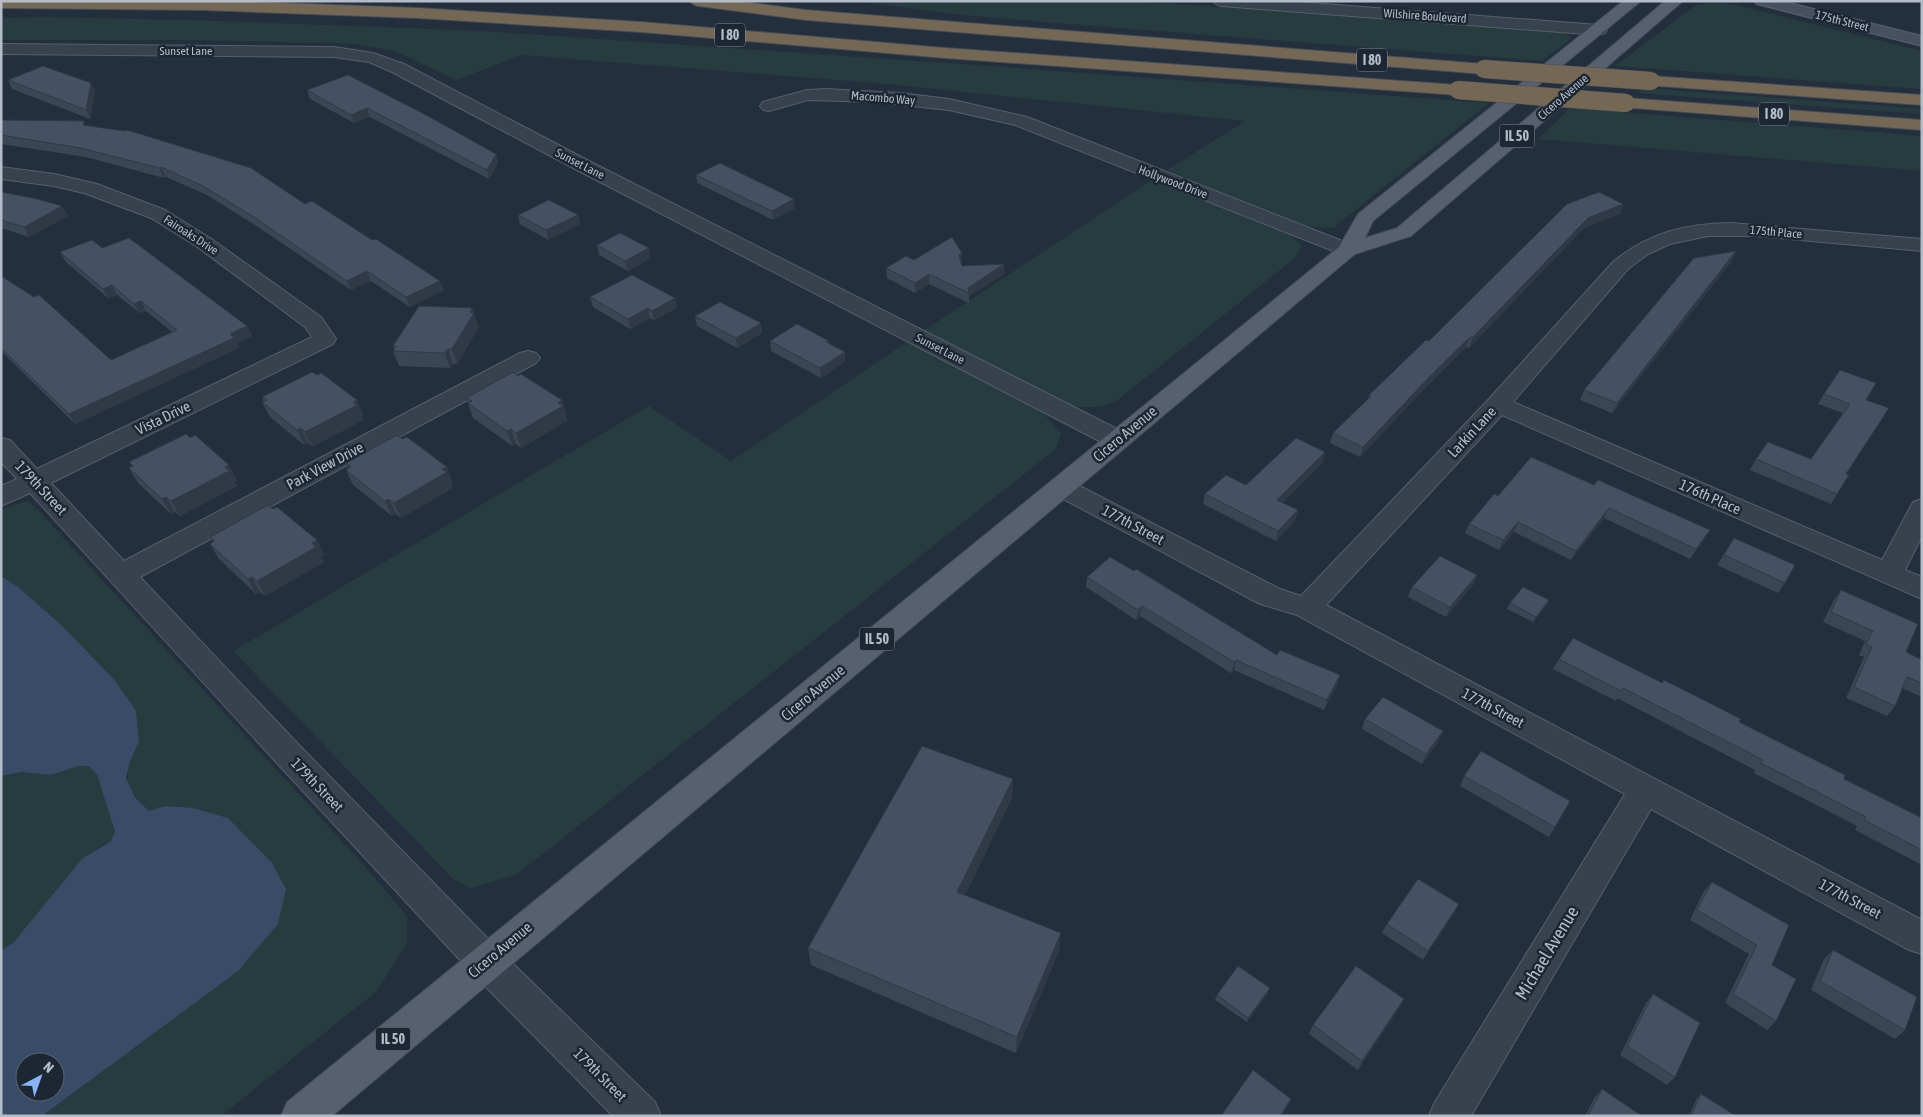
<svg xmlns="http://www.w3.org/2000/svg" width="1923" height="1117" viewBox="0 0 1923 1117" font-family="'Asap Condensed',sans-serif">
<rect width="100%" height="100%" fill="#242f3e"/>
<path fill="#263c3f" d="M854,1H1130L1509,26C1517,28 1525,30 1533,30C1548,31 1559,28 1572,38L1542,61L1055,23L963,15Z
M1712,2L1735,5L1922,51V89L1615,66L1695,6Z
M48,17L220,21L482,31L1003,67L1489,103L1333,228L1303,226L1260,211L1167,170L1245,121L887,84L522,55L456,80L395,51L354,44L201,40H1V18Z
M1644,88L1922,109V114L1638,93Z
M1570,108L1922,136V171L1538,139Z
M1155,178L1290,234L1302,246L1295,258L1114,403L1097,407H1070L923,331Z
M907,342L1043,413L1061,433L1056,449L516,875L470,888L453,879L233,651L649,406L731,461Z
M27,501L37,509L362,863L407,916V943L377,991L221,1116H42L177,1016L228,818C200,810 178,803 149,811C121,782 124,777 139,741L113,678L59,623L17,586L1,576V510Z
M78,766H89L97,774L115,832L111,841L100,846L13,943L1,951V776L21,772L51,775Z"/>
<path fill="#394c67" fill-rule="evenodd" d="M1,576L17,586L59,623L113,678L136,711L139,741L130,762L126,778L135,797L149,811L165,806L193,808L228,818L272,863L286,889L278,924L238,971L42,1116H1V951L13,943L82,859L111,841L115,832L97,774L89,766H78L51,775L21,772L1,776ZM25,1062H55V1092H25Z"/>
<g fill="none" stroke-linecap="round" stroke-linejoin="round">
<defs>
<path id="minor" d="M1213,1H1285L1599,25L1605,27L1607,30L1605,33L1599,35L1221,6L1216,4Z
M1,44L334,47L373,53L404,64L591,162L1127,434L1130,440L1127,446L1118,448L1109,446L577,170L392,72L369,62L334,57L1,54Z
M826,89L900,93L949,99L1027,117L1355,246L1358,250L1355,254L1348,256L1341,254L1015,125L949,110L875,102L808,100L769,111L763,110L760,106L763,102L807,90Z
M1,167L54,174L97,184L165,210L210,238L321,317L336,339L333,344L51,483L124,561L520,353L528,351L536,353L540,358L536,363L140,577L298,744L499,950L655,1102L661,1116H613L473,974L276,762L30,493L1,506V486L17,479L1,462V438L10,440L37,469L312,337L305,327L196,246L151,218L84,193L54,186L1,179Z
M1731,223L1922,239V251L1755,236H1708L1670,244L1648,254L1628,269L1513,402L1882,560L1913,502L1922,499V536L1905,570L1922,577V599L1502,415L1326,605L1922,920V954L1909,950L1651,809L1471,1116H1429L1435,1102L1625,794L1297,615L1260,604L1052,493L1048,487L1052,481L1061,478L1070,481L1280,589L1301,596L1489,399L1614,261C1651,232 1684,224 1731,223Z"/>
<path id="secondary" d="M1754,1H1782L1922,36V46L1757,4Z"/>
<path id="primary" d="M1623,1H1641L1373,221L1365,238L1397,228L1665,1H1683L1411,236L1355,254L332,1116H281L287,1102L1339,247L1358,214Z"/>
<path id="motorway" d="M1,1H228L418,8L641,22L945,48L1458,85L1464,86L1467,90L1464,94L1458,95L945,58L641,32L418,18L203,10L1,8Z
M690,1H736L806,10L1484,64L1490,65L1492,69L1490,73L1484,74L806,20L698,6L693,4Z
M1651,76L1922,95V105L1645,85L1642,81L1645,77Z
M1626,98L1922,120V130L1620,107L1617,103L1620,99Z"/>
</defs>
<use href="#minor" stroke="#565f6c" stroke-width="2"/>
<use href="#secondary" stroke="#565f6c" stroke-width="2"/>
<use href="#primary" stroke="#414a57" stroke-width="2"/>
<use href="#motorway" stroke="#434c59" stroke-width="2"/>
<use href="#minor" fill="#38414e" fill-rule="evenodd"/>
<use href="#secondary" fill="#465061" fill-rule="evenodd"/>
<use href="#primary" fill="#56606e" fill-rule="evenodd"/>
<use href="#motorway" fill="#746855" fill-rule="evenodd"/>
<defs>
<path id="motorway-bridge" d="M1484,69L1651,81
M1458,90L1626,103"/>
</defs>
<use href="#motorway-bridge" stroke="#434c59" stroke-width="19" stroke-linecap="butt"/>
<use href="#motorway-bridge" stroke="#746855" stroke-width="18"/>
</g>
<path fill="#3b4654" d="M8,80L91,83L95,91L90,119L12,89Z
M307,90L426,115L496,154L498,163L489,179L370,117L354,123L310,99Z
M1,120L86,125L305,204L444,290L410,307L371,281L351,290L258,227L207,195L166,177L164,178L86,157L1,144Z
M696,175L795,208L773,220L697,183Z
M1,192L62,206L68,216L29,237L1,228Z
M1567,204H1623L1620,214L1584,228L1469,348L1466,347L1428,385L1360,457L1330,443L1333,433L1368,399L1369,395L1429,341Z
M518,215H578L580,224L548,240L520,224Z
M597,245L651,258L628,271L599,255Z
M102,248L247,326L252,336L237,343L239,348L75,424L1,351V276L111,360L172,332L146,311L140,313L117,295L108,298L66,262L60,252Z
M1736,251L1732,261L1612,413L1580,400L1584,390Z
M914,260L962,263H961L962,266L1004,264V274L969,296V303L929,284L915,293L887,278L886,268Z
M590,297L675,298L677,308L654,320L650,318L630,329L593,307Z
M472,308L479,327L457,364H453L450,368L399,366L393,351L394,350L393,346Z
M695,316L761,323L762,333L737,348L697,326Z
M770,341H829V344L845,352V362L821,378L771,351Z
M518,376L562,400L566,415V416L567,421L521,448L516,444L512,446L473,418L466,398Z
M1824,394L1866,400L1846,474L1837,494L1831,504L1750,470L1756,459H1811L1843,413L1818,404Z
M262,397L357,400L363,415L361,416L363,420L312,447L308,443L304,445L270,417L262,402H264Z
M402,439L447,467L452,482L451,483L453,488L401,518L396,514L392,516L353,485L346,470L348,469L346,463Z
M1531,457L1704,540L1690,559L1604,518L1571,560L1514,532L1499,550L1465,533L1469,524L1498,496Z
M129,462L237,480L234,482L237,486L180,516L175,512L171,514L138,483L129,468L132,466Z
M1323,462L1282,503L1298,510L1295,521L1276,541L1203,504L1205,494L1246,485Z
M273,509L317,540L324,555L321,557L324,562L265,596L260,592L256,594L219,559L210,544L213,542L210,537Z
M1734,538L1785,583L1778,593L1717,565Z
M1477,575L1473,585L1446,617L1408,597L1412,587Z
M1087,577L1277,655L1340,675L1337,685L1324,710L1234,670L1231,673L1140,616L1136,620L1086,587Z
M1841,590L1906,652L1922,660V697L1902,688L1895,706L1887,716L1846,698L1864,657L1859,655L1865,641L1823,622L1834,600Z
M1549,600L1546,606L1533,622L1507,609L1510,603Z
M1559,659L1739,722L1844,779L1922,818V865L1855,830L1857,826L1754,773L1755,770L1617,698L1616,701L1553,669Z
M1365,719L1443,731L1439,741L1422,764L1362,729Z
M1464,776L1570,801L1549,837L1460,786Z
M1013,779L1012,798L965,895L1059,951L1016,1053L811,965L808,948Z
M1712,882L1772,965L1776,1021L1767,1030L1725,1003L1749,954L1690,920L1704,891Z
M1459,904L1454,913L1423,960L1382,933L1387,924Z
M1833,950L1905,1030L1895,1039L1811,990L1824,959Z
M1268,993L1247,1022L1215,1000L1217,995Z
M1653,994L1675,1077L1667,1085L1620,1055L1646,1003Z
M1404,999L1399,1008L1358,1070L1309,1034L1313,1025Z
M1602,1089L1642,1116H1585L1595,1097Z
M1701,1094L1736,1116H1689L1697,1098Z"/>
<path fill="#303945" d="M91,83L95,91L90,119L86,110Z
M367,108L370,117L354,123L351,115Z
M496,154L498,163L489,179L487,170Z
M161,167L166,177L164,178L159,168Z
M794,199L795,208L773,220L772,211Z
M1623,204L1620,214L1584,228L1469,348L1472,338L1588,218Z
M62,206L68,216L29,237L24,227Z
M578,215L580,224L548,240L546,230Z
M649,248L651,258L628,271L625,261Z
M1736,251L1732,261L1612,413L1617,403Z
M962,253V263L959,265V255Z
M1004,264V274L969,296L968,288Z
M367,271L371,281L351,290L347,281Z
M929,274V284L915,293V283Z
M440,281L444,290L410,307L406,297Z
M112,285L117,295L108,298L103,289Z
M675,298L677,308L654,320L652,311Z
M141,301L146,311L140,313L134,304Z
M472,308L479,327L457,364L452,349Z
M648,308L650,318L630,329L628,319Z
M761,323L762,333L737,348L736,338Z
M247,326L252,336L237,343L239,348L75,424L69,414Z
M1470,337L1466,347L1428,385L1360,457L1363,447L1431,375Z
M448,349L453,364L450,368L445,353Z
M845,352V362L821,378L820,368Z
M357,400L363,415L361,416L363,420L312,447L305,432Z
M562,400L566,415V416L567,421L521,448L516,433Z
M301,428L308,443L304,445L297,430Z
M511,429L516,444L512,446L507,431Z
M1325,452L1323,462L1274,510L1277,500Z
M229,465L237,480L234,482L237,486L180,516L171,501Z
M447,467L452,482L451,483L453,488L401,518L394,503Z
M166,497L175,512L171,514L162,499Z
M389,499L396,514L392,516L385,501Z
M1609,508L1604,518L1571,560L1576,551Z
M1298,510L1295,521L1276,541L1278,531Z
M1518,522L1514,532L1499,550L1503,540Z
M1710,530L1704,540L1690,559L1696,549Z
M317,540L324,555L321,557L324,562L265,596L257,581Z
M1477,575L1473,585L1446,617L1450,607Z
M252,577L260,592L256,594L248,579Z
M1549,600L1546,606L1533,622L1536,617Z
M1142,606L1140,616L1136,620L1138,610Z
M1236,660L1234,670L1231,673L1234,662Z
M1340,675L1337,685L1324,710L1327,700Z
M1443,731L1439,741L1422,764L1426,754Z
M1013,779L1012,798L957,910V892Z
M1459,904L1454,913L1423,960L1428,951Z
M1061,933L1059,951L1016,1053L1017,1037Z
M1270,988L1268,993L1247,1022L1248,1018Z
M1404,999L1399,1008L1358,1070L1362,1061Z
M1291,1099L1287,1107L1281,1116H1280Z"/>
<path fill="#455162" stroke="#303945" d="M43,66L91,83L86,110L8,80Z
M348,75L426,115L496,154L487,170L367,108L351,115L307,90Z
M1,120L84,121L83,125L124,131L127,130L251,168L305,204L312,201L372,240L376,239L440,281L406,297L367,271L347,281L254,217L203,186L161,167L159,168L81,148L1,135Z
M720,163L794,199L772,211L696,175Z
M1,192L33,198L62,206L24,227L1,220Z
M1599,192L1623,204L1588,218L1472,338L1470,337L1431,375L1363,447L1333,433L1371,396L1369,395L1426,340L1429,341L1567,204Z
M549,200L578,215L546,230L518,215Z
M620,233L649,248L625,261L597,245Z
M952,237L962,253L959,255L962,266L1004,264L968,288L969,293L929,274L915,283L886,268L906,256L914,260Z
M129,238L247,326L230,334L234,338L69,414L1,348V276L34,297L39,295L111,360L177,330L141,301L134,304L112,285L103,289L60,252L92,240L102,248Z
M1736,251L1617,403L1584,390L1694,258Z
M632,275L675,298L652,311L648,308L628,319L590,297Z
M720,302L761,323L736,338L695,316Z
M419,306L472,308L470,312L474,313L452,349H448L445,353L393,351L396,346H393Z
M797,324L829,341L826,342L845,352L820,368L770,341Z
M1840,370L1876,383L1866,400L1889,408L1846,474L1849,475L1837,494L1756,459L1768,442L1811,459L1850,404L1824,394Z
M312,372L317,375L321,373L357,400L353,402L357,405L305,432L301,428L297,430L262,402L267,400L262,397Z
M513,372L518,376L521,374L562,400L558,403L563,406L516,433L511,429L507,431L468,403L472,401L466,398Z
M186,434L190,438L195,435L229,465L225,467L229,471L171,501L166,497L162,499L129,468L133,466L129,462Z
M397,435L402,439L407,437L447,467L442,469L447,472L394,503L389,499L385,501L346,470L351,467L346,463Z
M1296,438L1325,452L1277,500L1298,510L1278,531L1205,494L1226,475L1246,485Z
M1531,457L1594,485L1598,480L1710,530L1696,549L1609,508L1576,551L1518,522L1503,540L1469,524L1494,494L1498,496Z
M268,505L273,509L277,507L317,540L312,543L316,547L257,581L252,577L248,579L210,544L215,541L210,537Z
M1734,538L1795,565L1785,583L1724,555Z
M1440,556L1477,575L1450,607L1412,587Z
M1110,557L1134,571L1136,569L1277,655L1280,650L1340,675L1327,700L1236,660L1234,662L1142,606L1138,610L1087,577Z
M1523,587L1549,600L1536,617L1510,603Z
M1841,590L1918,624L1906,652L1922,660V683L1907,677L1895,706L1854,687L1872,647L1866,644L1873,631L1831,612Z
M1573,638L1662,683L1664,680L1741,719L1739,722L1845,775L1844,779L1922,818V850L1864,820L1866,817L1761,763L1763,760L1623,688L1621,691L1559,659Z
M1383,697L1443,731L1426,754L1365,719Z
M922,746L1013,779L957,892L1061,933L1017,1037L808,948Z
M1481,751L1570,801L1555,827L1464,776Z
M1418,879L1459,904L1428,951L1387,924Z
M1712,882L1789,925L1772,965L1796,979L1776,1021L1733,994L1757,945L1697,910Z
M1833,950L1917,997L1905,1030L1820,981Z
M1238,966L1270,988L1248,1018L1217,995Z
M1356,966L1404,999L1362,1061L1313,1025Z
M1653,994L1700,1023L1675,1077L1627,1046Z
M1253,1070L1291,1099L1280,1116H1221Z
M1602,1089L1642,1116H1588Z
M1701,1094L1736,1116H1691Z"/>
<g text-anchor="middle" stroke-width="5" stroke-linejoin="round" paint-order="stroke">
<g font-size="12" fill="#b4bcc9" stroke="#1d2633">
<text transform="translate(1425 16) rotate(4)" y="4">Wilshire Boulevard</text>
<text transform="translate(1842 21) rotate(14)" y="4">175th Street</text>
<text x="186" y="55">Sunset Lane</text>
<text transform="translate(1563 97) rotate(-41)" y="4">Cicero Avenue</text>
<text transform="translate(883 98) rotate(5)" y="4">Macombo Way</text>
<text transform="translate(580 164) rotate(27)" y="4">Sunset Lane</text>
<text transform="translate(1173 182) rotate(21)" y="4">Hollywood Drive</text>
<text transform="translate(1776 232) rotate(5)" y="4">175th Place</text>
<text transform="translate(191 235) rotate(33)" y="4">Fairoaks Drive</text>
<text transform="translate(940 349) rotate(27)" y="4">Sunset Lane</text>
</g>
<g fill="#1d2633" stroke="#878f9c" stroke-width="1">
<rect x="715" y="23.5" width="30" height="23" rx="4"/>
<rect x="1357" y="48.5" width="30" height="23" rx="4"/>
<rect x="1759" y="102.5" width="30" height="23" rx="4"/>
<rect x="1499.5" y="124.5" width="35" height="23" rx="4"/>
<rect x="859.5" y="627.5" width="35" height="23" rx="4"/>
<rect x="375.5" y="1027.5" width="35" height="23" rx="4"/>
</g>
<g font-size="14" font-weight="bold" fill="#b4bcc9">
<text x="730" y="40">I 80</text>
<text x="1372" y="65">I 80</text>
<text x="1774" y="119">I 80</text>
<text x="1517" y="141">IL 50</text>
<text x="877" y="644">IL 50</text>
<text x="393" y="1044">IL 50</text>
</g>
<g font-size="15" fill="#b4bcc9" stroke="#1d2633">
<text transform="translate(163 418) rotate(-26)" y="5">Vista Drive</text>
<text transform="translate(1472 432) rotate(-47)" y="5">Larkin Lane</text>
<text transform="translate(1125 434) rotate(-40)" y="5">Cicero Avenue</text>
<text transform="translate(325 466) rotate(-28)" y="5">Park View Drive</text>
<text transform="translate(41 488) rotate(47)" y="5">179th Street</text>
<text transform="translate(1710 497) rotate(24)" y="5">176th Place</text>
<text transform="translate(1133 525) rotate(28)" y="5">177th Street</text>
<text transform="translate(813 693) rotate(-40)" y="5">Cicero Avenue</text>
<text transform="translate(1493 708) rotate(28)" y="5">177th Street</text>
<text transform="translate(317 785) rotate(46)" y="5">179th Street</text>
<text transform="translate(1850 899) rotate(28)" y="5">177th Street</text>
<text transform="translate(500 950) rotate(-40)" y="5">Cicero Avenue</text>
<text transform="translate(600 1075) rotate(45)" y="5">179th Street</text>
</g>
<g font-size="18" fill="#b4bcc9" stroke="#1d2633">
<text transform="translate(1547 953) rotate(-59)" y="6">Michael Avenue</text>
</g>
</g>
<rect width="1923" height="1117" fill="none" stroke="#b4bcc9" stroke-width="5"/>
<g transform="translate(40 1077) rotate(41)"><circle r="24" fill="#1d2633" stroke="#59626f"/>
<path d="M0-4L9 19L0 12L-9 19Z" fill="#8ab4f8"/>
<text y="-8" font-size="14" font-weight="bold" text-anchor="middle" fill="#b4bcc9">N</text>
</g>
</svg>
